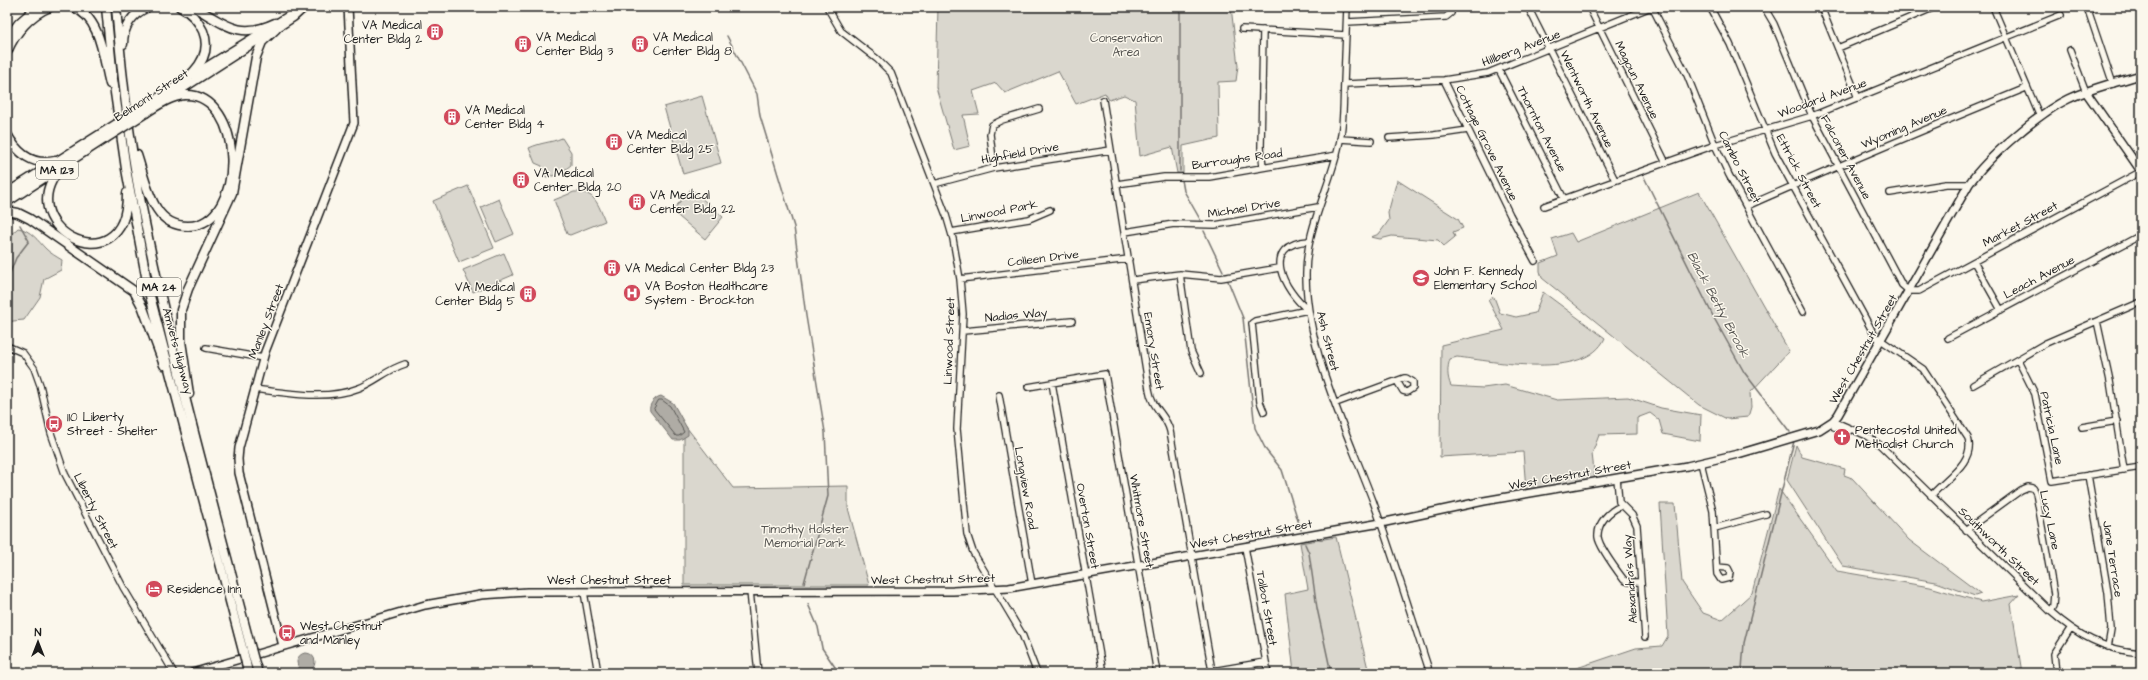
<svg xmlns="http://www.w3.org/2000/svg" width="2148" height="680" viewBox="0 0 2148 680" font-family="'Architects Daughter',sans-serif">
<rect width="100%" height="100%" fill="#fbf7ec"/>
<filter id="ink" filterUnits="userSpaceOnUse"><feTurbulence type="fractalNoise" baseFrequency=".025" numOctaves="2"/><feDisplacementMap in="SourceGraphic" scale="8" xChannelSelector="R" yChannelSelector="G"/><feConvolveMatrix kernelMatrix="1 2 1 2 8 2 1 2 1" color-interpolation-filters="sRGB"/></filter>
<g filter="url(#ink)">
<path fill="#dad7ce" stroke="#7b7a75" d="M938,7H1231L1238,66L1236,81L1218,82L1219,138L1183,146V173H1177L1172,147L1140,156L1135,100L1124,95L1109,100L1105,93L1076,104L1058,71L1005,93L996,83L973,91L979,114L963,115L970,146L954,150L936,87Z
M702,96L721,163L683,174L664,107Z
M562,138L571,152V165L558,175L546,177L542,166L535,163L529,148C542,142 550,143 562,138Z
M1397,180L1458,219L1463,228L1453,232L1455,237L1444,246L1438,240L1392,236L1380,239L1371,237L1379,234L1389,220L1388,213Z
M468,186L494,248L459,262L433,201Z
M691,189L723,217L705,239L672,211Z
M574,192C595,191 598,204 605,221L570,235L567,234L554,200Z
M1699,192L1789,351L1750,393L1751,407L1748,417L1727,419L1699,405L1542,278L1540,271V263L1558,256L1552,239L1571,233L1576,242Z
M499,199L514,234L496,242L481,207Z
M18,228C31,230 38,241 46,249C50,253 57,257 62,260L61,270L44,279L40,297L24,320L13,321L7,323V259L9,255L7,238Z
M504,253L513,275L473,292L463,270Z
M1543,292L1605,338C1586,381 1494,361 1457,357L1450,359C1447,368 1447,377 1451,386L1483,388L1505,385L1557,400L1628,397L1661,408L1701,415L1700,441L1663,434L1659,420L1650,413L1637,418V434L1599,435L1592,454L1595,479L1526,489L1523,452L1440,457L1441,345L1504,330L1488,300L1494,297L1500,313L1516,317L1535,313Z
M684,424L733,488L848,486V508L869,585H684Z
M1796,445L1802,457L1845,469L1844,475L1852,478L1909,540L1981,594L1975,596L1936,582L1843,566L1787,480Z
M1779,489L1837,571L1930,587L1981,602L2019,595L2011,604L2022,673H1562L1636,648L1662,646L1668,636L1660,504H1675L1682,582L1703,613L1722,620L1752,593Z
M1336,537L1369,673H1294L1285,594L1308,589L1300,543Z"/>
<path fill="#afaca5" stroke="#74726e" d="M661,396L673,403L688,430V435L680,440H673L650,411C648,405 655,397 661,396Z
M297 662a9 9 0 1 1 18 0a9 9 0 1 1-18 0Z"/>
<g fill="none" stroke-linecap="round" stroke-linejoin="round">
<path stroke="#575653" stroke-width="1" d="M659,400H662L670,406L684,432L679,436H676L654,409Z"/>
<path stroke="#74726e" stroke-width="1.5" d="M1180,7V171
M727,36L757,94L760,116L794,227L806,316L825,432L828,496L804,583
M1644,177L1714,318L1744,372L1790,432
M1182,180L1184,191L1201,221
M1204,231L1223,271
M7,280L16,258L29,241L20,225
M1228,281L1243,318L1255,428L1266,450L1282,470L1301,530
M1305,544L1309,553L1317,608L1331,673
M808,604L818,627L822,648L839,673
M1745,673L1742,669L1744,643L1794,441"/>
<defs>
<path id="minor" d="M827,7L841,31L877,59L891,73L946,215L953,239L960,279L963,314L957,429L967,534L973,552L1022,634L1037,673
M1347,7C1346,32 1345,57 1344,83C1343,103 1344,125 1339,145C1329,190 1305,230 1306,277C1307,351 1347,432 1373,501C1393,556 1410,612 1428,667
M1528,7L1615,180
M1589,7L1666,163
M1652,7L1687,75L1715,145L1729,175L1803,312
M1710,7L1730,44L1775,153L1875,336L1923,369L1968,438C1976,462 1944,480 1931,496
M1764,7L1774,24L1812,116L1902,285L1909,291H1919L2140,172
M1821,7L1858,98
M1993,7L2040,117
M2087,7L2113,84
M1347,22L1446,17L1451,13L1452,7
M1242,29L1346,35
M1263,30L1261,147L1263,167
M1838,48L1935,7
M2070,50L2086,92
M1499,70L1564,199
M1444,80L1510,215L1535,261
M1344,84L1444,80L1488,73L1651,7
M1103,100L1149,389C1152,409 1166,414 1170,431L1212,671
M1389,138L1434,135L1468,130
M1340,139L1371,141
M994,168L990,134L992,125L1002,120L1039,109
M934,184L994,168L1111,150
M1117,184L1164,177H1209L1337,155
M1890,193L1946,184H1969
M1544,206L1715,145L1812,116L2061,15
M1747,206C1840,165 1933,126 2026,88
M951,232L1029,219L1050,210
M1125,232L1174,224L1215,225L1318,207
M1974,262L2001,310
M1180,274L1191,351L1201,373
M960,279L1129,259
M1133,280L1180,274L1221,278L1279,268
M1308,310C1284,291 1259,244 1309,241
M2097,321L2110,381L2124,470
M963,331L1072,321
M1948,338L2141,235
M7,346L23,353L34,368L40,385L51,433L65,474L123,587L174,673
M206,348L263,358
M2018,360L2035,394L2052,481L2141,467
M1052,383L1103,673
M1973,385L2046,343L2141,302
M1028,387L1105,374L1157,673
M254,389C287,393 326,401 359,388C375,382 388,369 405,364
M999,395L1032,584
M1336,403L1404,378H1406L1413,382V388L1407,392L1403,391L1397,381
M1264,412L1260,402L1252,323L1255,321L1308,310
M1833,421L1865,435L1880,445L2050,611C2077,635 2104,650 2141,653
M1833,421L1834,427L1849,431
M2082,427L2117,421
M1701,463L1713,511L1717,574L1721,580L1729,578L1730,572L1728,568L1717,567
M2088,475L2108,593L2111,629L2108,647
M1617,478L1619,502L1632,515L1637,526L1645,637
M1621,506C1609,511 1597,523 1598,537C1599,546 1618,572 1624,580L1629,582H1641
M1715,528L1766,514
M1966,530L2021,490L2028,487L2033,488L2036,493L2054,594L2053,606L2050,611
M1245,547L1268,673
M750,591L758,673
M584,592L598,673
M1201,673L1265,662
M2056,673L2054,654L2070,629"/>
<path id="major" d="M193,75L301,8
M2086,92L2141,171
M170,97L294,17L305,7
M283,646L239,473L238,459L239,448L265,352L354,123L348,7
M192,673L425,605L481,595L527,592L953,591L1009,588L1381,523L1484,501L1687,466L1738,454L1819,430L1833,421L1838,415L1969,184C1987,158 2039,113 2068,99C2091,88 2117,82 2141,75"/>
<path id="highway" d="M73,7C101,17 103,58 110,84
M106,7L113,79L126,169L149,292L243,651
M116,7C122,79 130,152 145,223C174,366 214,507 251,649
M194,7C225,24 239,40 275,23
M10,35L19,23L37,7
M123,44C123,27 132,14 148,7
M7,52C15,33 30,15 50,7
M145,106C170,90 218,68 203,31C198,20 190,12 180,7
M7,134C17,153 33,166 55,161
M137,155C143,173 147,194 157,209C164,220 175,226 188,226C248,224 245,93 185,95C171,96 158,105 147,112
M66,163C0,224 128,291 127,193
M7,193L104,132
M7,202L106,138
M7,211L18,213L30,219L134,291L143,308L164,365
M189,394L181,341V310L188,289L232,193L256,57L262,42L276,29
M254,660L258,673
M246,663L248,673"/>
</defs>
<use href="#minor" stroke="#1c1c1c" stroke-width="8"/>
<use href="#major" stroke="#1c1c1c" stroke-width="10"/>
<use href="#highway" stroke="#1c1c1c" stroke-width="11"/>
<use href="#minor" stroke="#fbf7ec" stroke-width="5.5"/>
<use href="#major" stroke="#fbf7ec" stroke-width="7"/>
<use href="#highway" stroke="#fbf7ec" stroke-width="8"/>
<defs>
<path id="highway-bridge" d="M104,132L145,106
M106,138L147,112
M251,649L254,660
M243,651L246,663"/>
</defs>
<use href="#highway-bridge" stroke="#1c1c1c" stroke-width="11" stroke-linecap="butt"/>
<use href="#highway-bridge" stroke="#fbf7ec" stroke-width="8"/>
</g>
</g>
<defs>
<symbol id="building-disc" viewBox="-11 -11 22 22"><circle r="9.5" fill="#d1495b" stroke="#fbf7ec"/><path d="M-4-6H4V6H1V3H-1V6H-4ZM-2.5-4.3h1.7v1.8h-1.7ZM.8-4.3h1.7v1.8H.8ZM-2.5-1h1.7V.8h-1.7ZM.8-1h1.7V.8H.8Z" fill="#fff"/></symbol>
<symbol id="school-disc" viewBox="-11 -11 22 22"><circle r="9.5" fill="#d1495b" stroke="#fbf7ec"/><path d="M0-5L7-2L0 1L-7-2ZM-4 1L0 2.5L4 1V4Q0 6-4 4Z" fill="#fff"/></symbol>
<symbol id="hospital-disc" viewBox="-11 -11 22 22"><circle r="9.5" fill="#d1495b" stroke="#fbf7ec"/><path d="M-5-5h3v3.5h4V-5h3V5h-3V1.5h-4V5h-3Z" fill="#fff"/></symbol>
<symbol id="bus-disc" viewBox="-11 -11 22 22"><circle r="9.5" fill="#d1495b" stroke="#fbf7ec"/><path d="M-5-6H5V4H4V6H2V4H-2V6H-4V4H-5ZM-3.5-4V0h7V-4ZM-3.5 1.2v1.5H-2V1.2ZM2 1.2v1.5H3.5V1.2Z" fill="#fff"/></symbol>
<symbol id="church-disc" viewBox="-11 -11 22 22"><circle r="9.5" fill="#d1495b" stroke="#fbf7ec"/><path d="M-1.2-6h2.4v3.5h3.3v2.4h-3.3V6h-2.4V-.1h-3.3v-2.4h3.3Z" fill="#fff"/></symbol>
<symbol id="hotel-disc" viewBox="-11 -11 22 22"><circle r="9.5" fill="#d1495b" stroke="#fbf7ec"/><path d="M-6-4.5h1.5V1H6V5H4.5V3h-9V5H-6ZM-4 0a1.8 1.8 0 1 1 3.6 0ZM.5 0V-2.5h3Q6-2.5 6 0Z" fill="#fff"/></symbol>
</defs>
<g fill-rule="evenodd">
<use href="#building-disc" x="425" y="22" width="20" height="20"/>
<use href="#building-disc" x="513" y="34" width="20" height="20"/>
<use href="#building-disc" x="630" y="34" width="20" height="20"/>
<use href="#building-disc" x="442" y="107" width="20" height="20"/>
<use href="#building-disc" x="604" y="132" width="20" height="20"/>
<use href="#building-disc" x="511" y="170" width="20" height="20"/>
<use href="#building-disc" x="627" y="192" width="20" height="20"/>
<use href="#building-disc" x="602" y="258" width="20" height="20"/>
<use href="#school-disc" x="1411" y="268" width="20" height="20"/>
<use href="#hospital-disc" x="622" y="283" width="20" height="20"/>
<use href="#building-disc" x="518" y="284" width="20" height="20"/>
<use href="#bus-disc" x="44" y="414" width="20" height="20"/>
<use href="#church-disc" x="1832" y="427" width="20" height="20"/>
<use href="#hotel-disc" x="144" y="579" width="20" height="20"/>
<use href="#bus-disc" x="277" y="623" width="20" height="20"/>
</g>
<g text-anchor="middle" stroke-width="3" stroke-linejoin="round" paint-order="stroke">
<g fill="#fbf7ec" stroke="#5f5e5a" stroke-width="1">
<rect x="36" y="161" width="42" height="18" rx="3"/>
<rect x="137" y="278" width="44" height="18" rx="3"/>
</g>
<g font-size="11" font-weight="bold" fill="#1c1c1c">
<text x="57" y="174">MA 123</text>
<text x="159" y="291">MA 24</text>
</g>
<g font-size="12" fill="#1c1c1c" stroke="#fbf7ec" text-anchor="start">
<text x="422" y="29" text-anchor="end">VA Medical<tspan x="422" dy="14">Center Bldg 2</tspan></text>
<text x="536" y="41">VA Medical<tspan x="536" dy="14">Center Bldg 3</tspan></text>
<text x="653" y="41">VA Medical<tspan x="653" dy="14">Center Bldg 8</tspan></text>
<text x="465" y="114">VA Medical<tspan x="465" dy="14">Center Bldg 4</tspan></text>
<text x="627" y="139">VA Medical<tspan x="627" dy="14">Center Bldg 25</tspan></text>
<text x="534" y="177">VA Medical<tspan x="534" dy="14">Center Bldg. 20</tspan></text>
<text x="650" y="199">VA Medical<tspan x="650" dy="14">Center Bldg 22</tspan></text>
<text x="625" y="272">VA Medical Center Bldg 23</text>
<text x="1434" y="275">John F. Kennedy<tspan x="1434" dy="14">Elementary School</tspan></text>
<text x="645" y="290">VA Boston Healthcare<tspan x="645" dy="14">System - Brockton</tspan></text>
<text x="515" y="291" text-anchor="end">VA Medical<tspan x="515" dy="14">Center Bldg 5</tspan></text>
<text x="67" y="421">110 Liberty<tspan x="67" dy="14">Street - Shelter</tspan></text>
<text x="1855" y="434">Pentecostal United<tspan x="1855" dy="14">Methodist Church</tspan></text>
<text x="167" y="593">Residence Inn</text>
<text x="300" y="630">West Chestnut<tspan x="300" dy="14">and Manley</tspan></text>
</g>
<g font-size="12" fill="#555451" stroke="#fbf7ec">
<text x="1126" y="42">Conservation<tspan x="1126" dy="14">Area</tspan></text>
<text x="805" y="533">Timothy Holster<tspan x="805" dy="14">Memorial Park</tspan></text>
</g>
<g font-size="12" fill="#1c1c1c" stroke="#fbf7ec">
<text transform="translate(1521 48) rotate(-21)" y="4">Hillberg Avenue</text>
<text transform="translate(1637 80) rotate(64)" y="4">Magoun Avenue</text>
<text transform="translate(151 95) rotate(-33)" y="4">Belmont Street</text>
<text transform="translate(1822 98) rotate(-20)" y="4">Woodard Avenue</text>
<text transform="translate(1587 99) rotate(64)" y="4">Wentworth Avenue</text>
<text transform="translate(1904 127) rotate(-23)" y="4">Wyoming Avenue</text>
<text transform="translate(1542 129) rotate(63)" y="4">Thornton Avenue</text>
<text transform="translate(1487 143) rotate(64)" y="4">Cottage Grove Avenue</text>
<text transform="translate(1020 153) rotate(-10)" y="4">Highfield Drive</text>
<text transform="translate(1846 157) rotate(62)" y="4">Falconer Avenue</text>
<text transform="translate(1237 159) rotate(-8)" y="4">Burroughs Road</text>
<text transform="translate(1740 167) rotate(63)" y="4">Cambo Street</text>
<text transform="translate(1799 171) rotate(62)" y="4">Ettrick Street</text>
<text transform="translate(1244 208) rotate(-9)" y="4">Michael Drive</text>
<text transform="translate(999 211) rotate(-11)" y="4">Linwood Park</text>
<text transform="translate(2020 224) rotate(-28)" y="4">Market Street</text>
<text transform="translate(1043 258) rotate(-7)" y="4">Colleen Drive</text>
<text transform="translate(2039 277) rotate(-28)" y="4">Leach Avenue</text>
<text transform="translate(1016 315) rotate(-5)" y="4">Nadias Way</text>
<text transform="translate(266 321) rotate(-69)" y="4">Manley Street</text>
<text transform="translate(949 341) rotate(-88)" y="4">Linwood Street</text>
<text transform="translate(1328 341) rotate(76)" y="4">Ash Street</text>
<text transform="translate(1863 349) rotate(-60)" y="4">West Chestnut Street</text>
<text transform="translate(178 351) rotate(75)" y="4">Amvets Highway</text>
<text transform="translate(1154 351) rotate(81)" y="4">Emory Street</text>
<text transform="translate(2052 428) rotate(78)" y="4">Patricia Lane</text>
<text transform="translate(1570 475) rotate(-10)" y="4">West Chestnut Street</text>
<text transform="translate(1026 488) rotate(80)" y="4">Longview Road</text>
<text transform="translate(96 511) rotate(63)" y="4">Liberty Street</text>
<text transform="translate(2050 520) rotate(78)" y="4">Lucy Lane</text>
<text transform="translate(1142 521) rotate(80)" y="4">Whitmore Street</text>
<text transform="translate(1088 526) rotate(80)" y="4">Overton Street</text>
<text transform="translate(1251 534) rotate(-10)" y="4">West Chestnut Street</text>
<text transform="translate(1999 546) rotate(44)" y="4">Southworth Street</text>
<text transform="translate(2113 559) rotate(81)" y="4">Jane Terrace</text>
<text transform="translate(933 579) rotate(-1)" y="4">West Chestnut Street</text>
<text transform="translate(1630 579) rotate(-94)" y="4">Alexandra's Way</text>
<text x="609" y="584">West Chestnut Street</text>
<text transform="translate(1267 608) rotate(80)" y="4">Talbot Street</text>
</g>
<g font-size="13" font-style="italic" fill="#575653" stroke="#fbf7ec">
<text transform="translate(1719 304) rotate(62)" y="5">Black Betty Brook</text>
</g>
</g>
<rect width="2148" height="680" fill="none" stroke="#fbf7ec" stroke-width="24"/>
<rect x="12" y="12" width="2124" height="656" fill="none" stroke="#1c1c1c" stroke-width="1.5" filter="url(#ink)"/>
<g transform="translate(38 642)" stroke="#fbf7ec" stroke-width="3" paint-order="stroke">
<path d="M0-3L7 15L0 10L-7 15Z" fill="#1c1c1c"/>
<text y="-6" font-size="11" font-weight="bold" text-anchor="middle" fill="#1c1c1c">N</text>
</g>
</svg>
